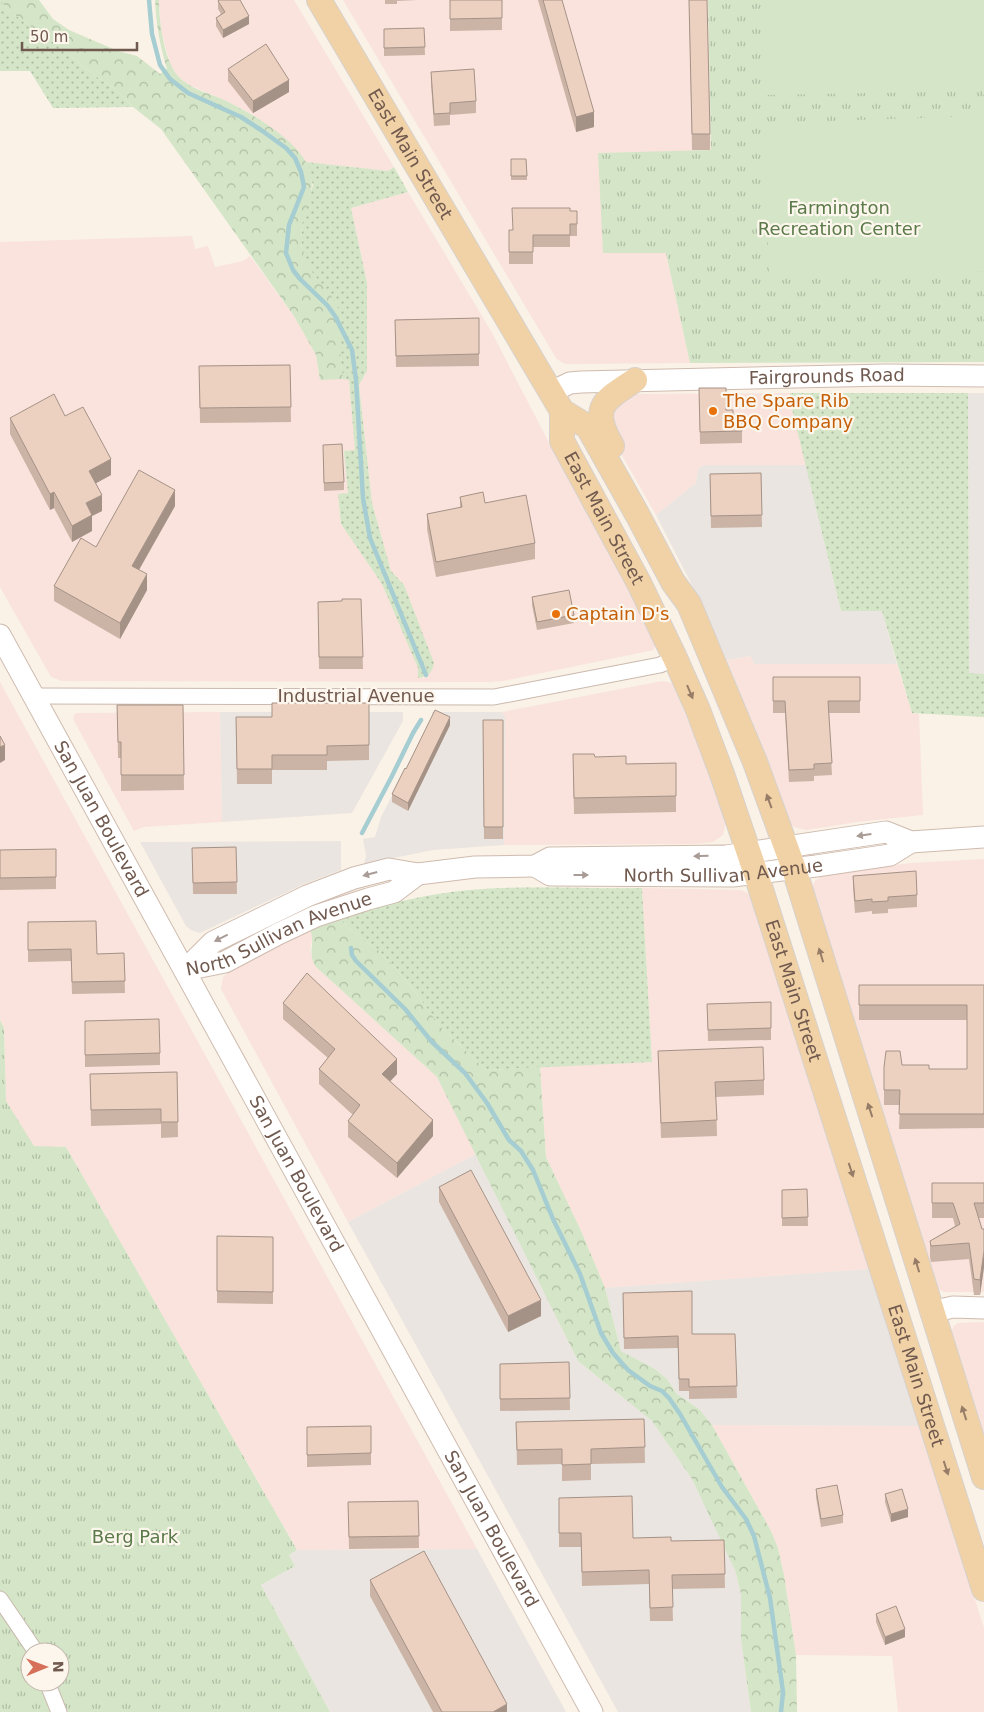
<svg xmlns="http://www.w3.org/2000/svg" width="984" height="1712" viewBox="0 0 984 1712" font-family="'DejaVu Sans',sans-serif">
<defs>
<pattern id="grass-dots" width="8" height="8" patternUnits="userSpaceOnUse" patternTransform="scale(1.25)"><rect width="8" height="8" fill="#d4e6c7"/><path d="M2 2h.1M6 6h.1" fill="none" stroke="#b0bda4" stroke-width="1.8" stroke-linecap="round"/></pattern>
<pattern id="forest-crowns" width="20" height="18" patternUnits="userSpaceOnUse" patternTransform="scale(1.25)"><rect width="20" height="18" fill="#d4e6c7"/><path d="M2 6a3 3 0 1 1 6 0M12 15a3 3 0 1 1 6 0" fill="none" stroke="#b0bda4"/></pattern>
<pattern id="park-tufts" width="24" height="20" patternUnits="userSpaceOnUse" patternTransform="scale(1.25)"><rect width="24" height="20" fill="#d4e6c7"/><path d="M3 7l-1-3M5 7V3M7 7l1-3M15 17l-1-3M17 17v-4M19 17l1-3" fill="none" stroke="#b0bda4"/></pattern>
</defs>
<rect width="100%" height="100%" fill="#faf2e7"/>
<path fill="#f9e3dc" d="M159,0H294L394,167L388,171L306,162L283,137L258,118L235,105L187,84L178,76L171,66L161,31Z
M343,0H708L711,151L599,153L666,253L690,363L566,364L561,362L556,358Z
M408,192L491,331L558,460L616,565L655,645L654,650L503,681L489,682L62,681L51,677L0,587V242L192,236L195,249L208,246L215,267L243,261L250,256L294,316L316,355L320,379H349L355,450L344,451L348,493L338,494L341,524L382,584L418,668V678H424L404,585L391,571L372,503L359,385L367,371V283L351,208Z
M790,393V401L806,465H704L698,469L696,483L656,515L607,429L605,417L632,394Z
M752,656L754,664H897L912,713L919,714L923,815L857,822L806,830L794,827L789,822L767,760L727,660Z
M662,681L672,683L702,754L726,822L723,835L713,842L693,844L504,845L505,716L502,712Z
M0,682L477,1549L297,1550L66,1147H34L6,1101L4,1028L0,1020Z
M220,712L222,822L144,827L134,831L73,719L74,715L77,713Z
M984,859V1292H944L937,1288L812,891V886L815,881L824,874L911,863Z
M642,888L741,890L750,894L870,1269L605,1288L582,1233L546,1157L540,1067L652,1062Z
M310,930L313,936L310,949L315,966L437,1077L476,1154L348,1222L221,989L223,977L231,970L268,950Z
M984,1322V1437L951,1332L954,1326L958,1323Z
M712,1425L920,1426L984,1628V1712H898L892,1656L796,1655L784,1575L778,1548L771,1531Z"/>
<path fill="#eae5e0" d="M968,393H984V674H969Z
M704,465H806L841,611H882L897,664H754L751,656L727,660L694,589L656,515L696,483L698,469Z
M220,712H403V721L352,813L222,822Z
M432,712H502L505,716L504,845L433,850L364,864L366,856L363,839L375,837L381,817L432,717Z
M341,841V870L304,884L200,933L191,930L186,926L140,842Z
M476,1154L578,1361L652,1421L692,1479L726,1548L735,1570L741,1594V1639L751,1712H618L348,1222Z
M870,1269L920,1426L712,1425L699,1409L677,1394L667,1379L655,1369L621,1351L605,1288Z
M477,1549L566,1712H330L261,1585L295,1566L289,1555L297,1550Z"/>
<path fill="url(#grass-dots)" d="M0,0L9,11L56,44L94,75L114,88L133,107L53,108L30,71H0Z
M306,162L388,171L394,167L408,192L351,208L367,283V371L359,385L372,503L391,571L404,585L434,663C432,672 429,677 418,678V668L382,584L341,524L338,494L348,493L344,451L355,450L349,380L343,379L340,356L322,285L307,267L302,254L301,238L302,222L313,185Z
M790,393H968L969,673L984,674V717L912,713L882,611H841L790,401Z
M642,888L652,1062L486,1070L440,1026L406,980L378,950L357,935L338,918C382,905 424,894 470,890C526,885 585,889 642,888Z"/>
<path fill="url(#forest-crowns)" d="M0,0H39L53,19L69,30L118,51L137,56L160,74L167,69C160,46 156,24 155,0H159C159,21 164,60 178,76C189,88 207,93 222,99C248,111 291,136 306,162C322,189 300,211 301,239C301,262 314,274 328,292C330,295 335,300 337,304C339,310 338,320 338,326C339,344 341,362 343,379L320,380L316,355L294,316L161,129L133,107L114,88L94,75L56,44L9,11Z
M338,918L357,935L378,950L406,980L440,1026L486,1070L540,1067L546,1157L582,1233L605,1288L621,1351L655,1369L667,1379L677,1394L699,1409L712,1425L771,1531L778,1548L784,1575L796,1655L797,1712H751L741,1639V1594L735,1570L692,1479L652,1421L578,1361L437,1077L315,966C307,951 316,942 310,930Z"/>
<path fill="url(#park-tufts)" fill-rule="evenodd" d="M708,0H984V362L690,363L666,253H603L598,153L711,150Z
M0,1020L4,1028L6,1101L34,1146L66,1147L297,1550L289,1555L295,1566L261,1585L330,1712H0ZM30,1652H60V1682H30Z"/>
<path fill="#d4e6c7" d="M761,0H984V91L763,95Z
M984,116V271L769,277L764,123Z"/>
<g fill="none" stroke-linecap="round" stroke-linejoin="round">
<path stroke="#a5cdd2" stroke-width="4.5" d="M149,0L152,34L160,65L170,79L188,93L241,117L261,130L286,148L295,158L301,172L304,187L289,225L286,253L293,270L300,279L327,305L335,316L352,350L356,380L363,498L370,538L426,675
M362,833L392,776L413,733L421,720
M351,948L352,955L356,961L405,1009L432,1042L465,1073L487,1103L509,1140L521,1151L533,1170L553,1219L580,1274L601,1333L613,1353L628,1370L650,1386L662,1391L669,1398L680,1414L722,1487L746,1519L754,1536L770,1598L783,1692L781,1712"/>
<defs>
<path id="street" d="M33,696L494,697L660,665L675,658
M0,1599L36,1652
M47,1682L59,1712"/>
<g id="secondary">
<path id="s1" d="M551,392L570,383L581,382L886,375L984,376"/>
<path id="s2" d="M0,635L592,1712"/>
<path id="s3" d="M535,866L550,875L733,876L816,866L890,855L911,842"/>
<path d="M185,970L213,942L307,896L354,878L389,869L418,874L475,867L535,866L550,858L726,856L886,832L911,842L984,837"/>
<path id="s4" d="M185,970L225,962L278,934L316,916L368,899L394,892L418,874"/>
<path d="M931,1312L953,1307L984,1308"/>
</g>
<g id="primary">
<path id="s5" d="M319,0L562,411L588,427L637,514L673,582L689,604L755,762L794,869L984,1477"/>
<path id="s6" d="M562,411V441L639,583L675,658L698,710L722,774L756,874L984,1589"/>
<path d="M612,446C590,407 603,401 635,380"/>
</g>
</defs>
<use href="#street" stroke="#cab9ae" stroke-width="17"/>
<use href="#secondary" stroke="#cfbbaf" stroke-width="23"/>
<use href="#primary" stroke="#d7d1cd" stroke-width="26"/>
<use href="#street" stroke="#fff" stroke-width="15"/>
<use href="#secondary" stroke="#fff" stroke-width="21"/>
<use href="#primary" stroke="#f1d2a6" stroke-width="24"/>
</g>
<path fill="#cbb4a6" d="M385,0H417L397,1V4H385Z
M450,0H502V30L450,31Z
M538,0H562L594,127L576,132Z
M689,0L710,134V150H692Z
M218,1L249,24L223,38L216,26V18L221,14L218,9Z
M424,28L425,55L384,56V29Z
M228,69L289,92L253,113L228,81Z
M431,72L476,101V113L450,115V125L434,126L431,84Z
M511,159H526L527,180H511Z
M570,211H577V236H570V247H533V264H509V230H513Z
M479,318V366L396,367L395,320Z
M290,365L291,422L200,423L199,366Z
M699,388L733,415H742V443L700,444Z
M65,416L111,475L96,483L102,511L92,516V531L72,542L54,508L50,510L10,434V418Z
M323,453L344,482V490L324,491Z
M761,473L762,527L711,528L710,474Z
M460,497L535,543V559L436,577L427,529V514L460,508Z
M175,506L139,570L147,590L120,639L54,601V586L96,547Z
M532,597L574,615V623L537,630L532,605Z
M361,599L363,669H319L318,602L342,601Z
M773,677H860V713H829L832,775L814,776V781L789,782L785,713H773Z
M369,703V760L327,761V770H272V784H237L236,717H272Z
M117,705H183L184,790L121,791V758H118Z
M483,720H503V839H484Z
M450,725L408,811L392,802V794L406,769Z
M676,763V812L574,814L573,770L626,764Z
M236,847L237,894H193L192,848Z
M56,849V889L0,890V850Z
M853,876L917,895V907L888,909V913L872,914V911L855,913L853,888Z
M28,922L97,954L124,953L125,993L72,994L71,961L28,962Z
M859,985H984V1128L899,1129L900,1105H884V1067L902,1065L929,1069H967V1020H859Z
M771,1002V1040L708,1041L707,1004Z
M283,1003L397,1074L390,1081L433,1136L397,1178L348,1137V1121L353,1115L319,1084V1069L328,1058L283,1019Z
M85,1021L160,1053V1065L85,1067Z
M658,1051L764,1080V1095L716,1097L717,1136L661,1138Z
M177,1072L178,1137L161,1138V1124L91,1126L90,1074Z
M932,1183H984V1218H979L982,1229H984V1267L980,1295H974L969,1259L931,1262L930,1257V1241L955,1226L953,1218H932Z
M439,1187L541,1316L508,1332L439,1202Z
M807,1189L808,1226H782V1190Z
M217,1236L273,1237V1304L217,1303Z
M623,1293L692,1334H735L737,1398L689,1399V1391H679L678,1348L624,1349Z
M569,1362L570,1410L500,1411V1364Z
M644,1419L645,1463L591,1464V1480L562,1481V1464L517,1465L516,1422Z
M371,1426V1465L307,1467V1427Z
M816,1489L843,1515V1523L821,1527L816,1497Z
M885,1494L908,1517L891,1522L885,1502Z
M559,1498L633,1538L671,1541L724,1540L725,1588L672,1589L673,1621H650L649,1584L582,1586L581,1547H559Z
M418,1501L419,1548L349,1549L348,1502Z
M370,1580L507,1712H433L370,1596Z
M876,1614L905,1637L885,1645L876,1622Z"/>
<path fill="#a59287" d="M249,16V24L223,38V30Z
M289,80V92L253,113V101Z
M594,112V127L576,132V117Z
M111,459V475L89,487V471Z
M175,490V506L132,582V566Z
M54,492V508L50,510V494Z
M102,495V511L92,516V531L72,542V526L86,503Z
M147,574V590L120,639V623Z
M450,717V725L408,811V803Z
M5,745V760L0,763V747Z
M397,1059V1074L382,1090V1074Z
M433,1120V1136L397,1178V1163Z
M984,1251V1267L980,1295V1280Z
M541,1300V1316L508,1332V1316Z
M908,1509V1517L891,1522V1514Z
M905,1629V1637L885,1645V1637Z
M507,1704V1712H493Z"/>
<path fill="#ecd1c1" stroke="#a59287" d="M219,0H240L249,16L223,30L216,18L225,12L218,1Z
M450,0H502V18L450,19Z
M543,0H562L594,112L576,117Z
M689,0H707L710,134H692Z
M424,28L425,47L384,48V29Z
M266,44L289,80L253,101L228,69Z
M474,69L476,101L450,103V113L434,114L431,72Z
M511,159H526L527,176H511Z
M512,208H570V211H577V224H570V235H533V252H509V230H513Z
M479,318V354L396,356L395,320Z
M290,365L291,407L200,408L199,366Z
M699,388H726V410H733V415H742V431L700,432Z
M54,394L65,416L83,407L111,459L89,471L102,495L86,503L92,515L72,526L54,492L50,494L10,418Z
M342,444L344,482L324,483L323,445Z
M139,470L175,490L132,566L147,574L120,623L54,586L81,538L96,547Z
M761,473L762,515L711,516L710,474Z
M483,492L485,503L526,495L535,543L436,562L427,514L462,507L460,497Z
M569,590L574,615L537,622L532,597Z
M342,599H361L363,657H319L318,602L342,601Z
M773,677H860V701H828L832,763L814,764V769L789,770L785,701H773Z
M272,703H369V745L327,746V755H272V769H237L236,717H272Z
M117,705H183L184,775H121V742H118Z
M435,710L450,717L408,803L392,794L405,768L406,769Z
M483,720H503V827H484Z
M0,736L5,745L0,747Z
M573,754H594L595,757L626,756V764L676,763V796L574,798Z
M236,847L237,882L193,883L192,848Z
M56,849V877L0,878V850Z
M916,871L917,895L888,897V901L872,902V899L855,901L853,876Z
M96,921L97,954L124,953L125,981L72,982L71,949L28,950V922Z
M307,973L397,1059L382,1074L433,1120L397,1163L348,1121L360,1105L319,1069L335,1049L283,1003Z
M859,985H984V1114H899L900,1090H884V1067L886,1051H900L902,1065H929V1069H967V1005H859Z
M771,1002V1028L708,1030L707,1004Z
M159,1019L160,1053L85,1055V1021Z
M763,1047L764,1080L715,1082L717,1120L661,1123L658,1051Z
M177,1072L178,1122H161V1109L91,1110L90,1074Z
M471,1170L541,1300L508,1316L439,1187Z
M932,1183H984V1203H974L982,1229H984V1251L980,1280L974,1279L969,1243L931,1246L930,1241L960,1224L953,1203H932Z
M807,1189L808,1217L782,1218V1190Z
M217,1236L273,1237V1292L217,1291Z
M692,1291V1334H735L737,1386L689,1387V1379H679L678,1336L624,1338L623,1293Z
M569,1362L570,1398L500,1399V1364Z
M644,1419L645,1447L591,1449V1464L562,1465V1449L517,1450L516,1422Z
M371,1426V1453L307,1455V1427Z
M837,1485L843,1515L821,1519L816,1489Z
M902,1489L908,1509L891,1514L885,1494Z
M632,1496L633,1538L671,1537V1541L724,1540L725,1574L672,1575L673,1607L650,1608L649,1570L582,1572L581,1533H559V1498Z
M418,1501L419,1536L349,1537L348,1502Z
M424,1551L507,1704L493,1712H442L370,1580Z
M896,1606L905,1629L885,1637L876,1614Z"/>
<defs><path id="oneway-solid" d="M-6-.8H1V-3.2L6.5 0L1 3.2V.8H-6Z" transform="scale(1.25)"/></defs>
<g fill="#977d68">
<use href="#oneway-solid" transform="translate(690 692) rotate(67)"/>
<use href="#oneway-solid" transform="translate(769 801) rotate(-110)"/>
<use href="#oneway-solid" transform="translate(821 955) rotate(-107)"/>
<use href="#oneway-solid" transform="translate(870 1110) rotate(-108)"/>
<use href="#oneway-solid" transform="translate(851 1170) rotate(72)"/>
<use href="#oneway-solid" transform="translate(917 1265) rotate(-107)"/>
<use href="#oneway-solid" transform="translate(964 1413) rotate(-108)"/>
<use href="#oneway-solid" transform="translate(946 1468) rotate(72)"/>
</g>
<g fill="#a99b95">
<use href="#oneway-solid" transform="translate(864 835) rotate(172)"/>
<use href="#oneway-solid" transform="translate(701 856) rotate(179)"/>
<use href="#oneway-solid" transform="translate(370 874) rotate(165)"/>
<use href="#oneway-solid" transform="translate(581 875)"/>
<use href="#oneway-solid" transform="translate(221 938) rotate(153)"/>
</g>
<g fill="#e8710a" stroke="#fdf6ec" stroke-width="2">
<circle cx="713" cy="411" r="5"/>
<circle cx="556" cy="614" r="5"/>
</g>
<g text-anchor="middle" stroke-width="4.5" stroke-linejoin="round" paint-order="stroke">
<g font-size="18" fill="#70594e" stroke="#fdf6ec">
<text dy="6" stroke="none"><textPath href="#s5" startOffset="179">East Main Street</textPath></text>
<text dy="6" stroke="none"><textPath href="#s1" startOffset="278">Fairgrounds Road</textPath></text>
<text dy="6" stroke="none"><textPath href="#s6" startOffset="118">East Main Street</textPath></text>
<text x="356" y="702">Industrial Avenue</text>
<text dy="6" stroke="none"><textPath href="#s2" startOffset="210">San Juan Boulevard</textPath></text>
<text dy="6" stroke="none"><textPath href="#s3" startOffset="191">North Sullivan Avenue</textPath></text>
<text dy="6" stroke="none"><textPath href="#s4" startOffset="101">North Sullivan Avenue</textPath></text>
<text dy="6" stroke="none"><textPath href="#s6" startOffset="628">East Main Street</textPath></text>
<text dy="6" stroke="none"><textPath href="#s2" startOffset="615">San Juan Boulevard</textPath></text>
<text dy="6" stroke="none"><textPath href="#s6" startOffset="1032">East Main Street</textPath></text>
<text dy="6" stroke="none"><textPath href="#s2" startOffset="1020">San Juan Boulevard</textPath></text>
</g>
<g font-size="18" fill="#5a7a4a" stroke="#fdf6ec">
<text x="839" y="214">Farmington<tspan x="839" dy="21">Recreation Center</tspan></text>
<text x="135" y="1543">Berg Park</text>
</g>
<g font-size="18" fill="#c56008" stroke="#fdf6ec" text-anchor="start">
<text x="723" y="407">The Spare Rib<tspan x="723" dy="21">BBQ Company</tspan></text>
<text x="566" y="620">Captain D's</text>
</g>
</g>
<g transform="translate(45 1667) rotate(89)"><circle r="24" fill="#fdf6ec" stroke="#c5b7ad"/>
<path d="M0-4L9 19L0 12L-9 19Z" fill="#d67059"/>
<text y="-8" font-size="14" font-weight="bold" text-anchor="middle" fill="#70594e">N</text>
</g>
<path d="M22 42v8h115v-8" fill="none" stroke="#70594e" stroke-width="2.5"/>
<text x="30" y="42" font-size="15" fill="#70594e" stroke="#fdf6ec" stroke-width="4" paint-order="stroke">50 m</text>
</svg>
